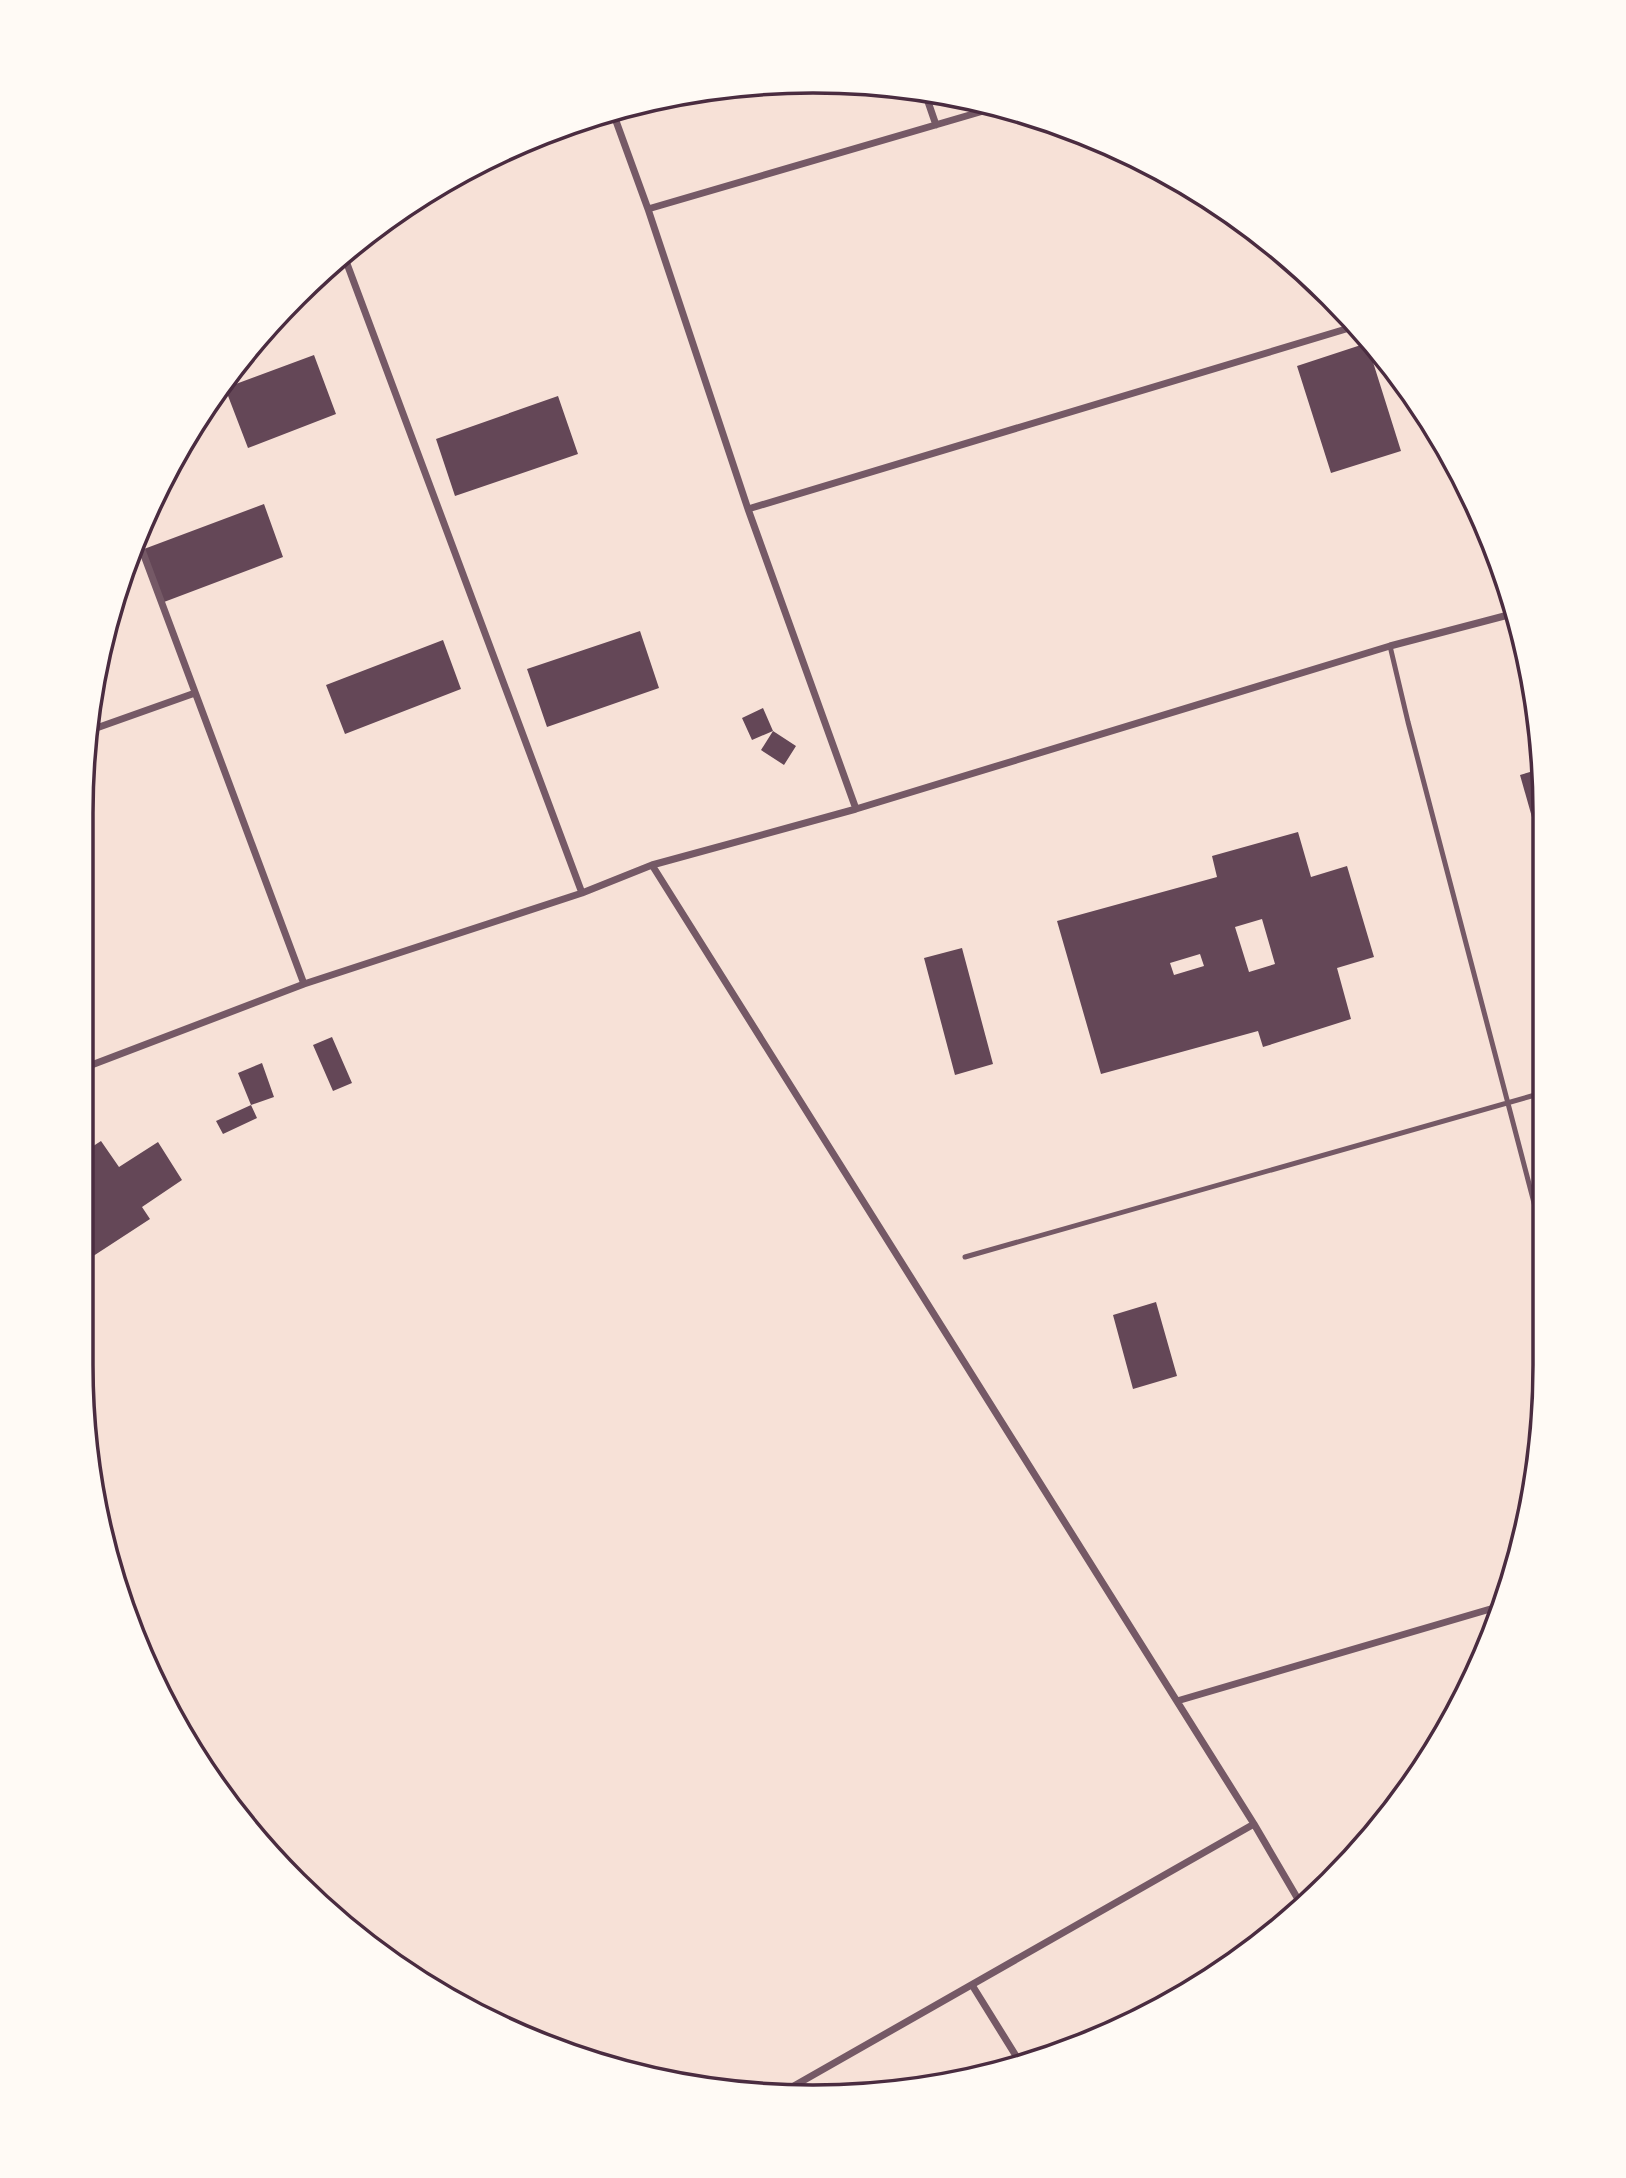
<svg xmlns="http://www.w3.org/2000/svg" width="1626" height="2178" viewBox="0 0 1626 2178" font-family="'Public Sans',sans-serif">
<rect width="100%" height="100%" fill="#f7e1d7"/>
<path fill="#644757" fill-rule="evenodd" d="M1367,343L1401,451L1331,473L1297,366Z
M314,355L336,414L248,448L225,388Z
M558,396L578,454L455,496L436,439Z
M264,504L283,557L164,602L144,549Z
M640,631L659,688L547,727L527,669Z
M443,640L461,689L345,734L326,685Z
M763,708L773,731L752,740L742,718Z
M773,731L796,746L784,765L761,750Z
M1540,769V842H1539L1520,775Z
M1298,832L1311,877L1347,866L1374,957L1337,968L1351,1019L1263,1047L1258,1031L1101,1074L1057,921L1217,877L1212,856ZM1262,919L1275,964L1249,972L1235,927ZM1200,954L1204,966L1174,975L1170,963Z
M962,948L993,1064L955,1075L924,958Z
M332,1037L352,1083L333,1091L313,1045Z
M262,1063L274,1097L251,1105L238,1073Z
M251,1105L257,1118L223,1134L216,1121Z
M101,1141L119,1167L158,1142L182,1180L142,1207L150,1219L81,1264V1154Z
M1156,1302L1177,1376L1133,1389L1113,1315Z"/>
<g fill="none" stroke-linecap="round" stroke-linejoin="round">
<path stroke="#755966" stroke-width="5" d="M1390,646L1408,722L1543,1237
M965,1257L1542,1093"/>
<path stroke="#755966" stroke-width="7" d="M924,90L936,125
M612,110L648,209L748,509L856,809
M648,209L997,107
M343,253L582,893
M748,509L1356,326
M136,534L304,984
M88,731L195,693
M652,865L1254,1824L1302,1906
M81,1069L304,984L582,893L652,865L856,809L1390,646L1512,614
M1177,1701L1504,1605
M972,1985L1021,2064
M785,2091L1254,1824"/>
</g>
<path d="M0 0H1626V2178H0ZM813 93H813A720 720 0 0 1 1533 813V1365A720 720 0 0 1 813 2085H813A720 720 0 0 1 93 1365V813A720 720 0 0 1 813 93Z" fill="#fffaf5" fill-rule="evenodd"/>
<path fill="none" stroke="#4a2c40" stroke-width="3.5" d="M813 93H813A720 720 0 0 1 1533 813V1365A720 720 0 0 1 813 2085H813A720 720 0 0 1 93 1365V813A720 720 0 0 1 813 93Z"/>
</svg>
